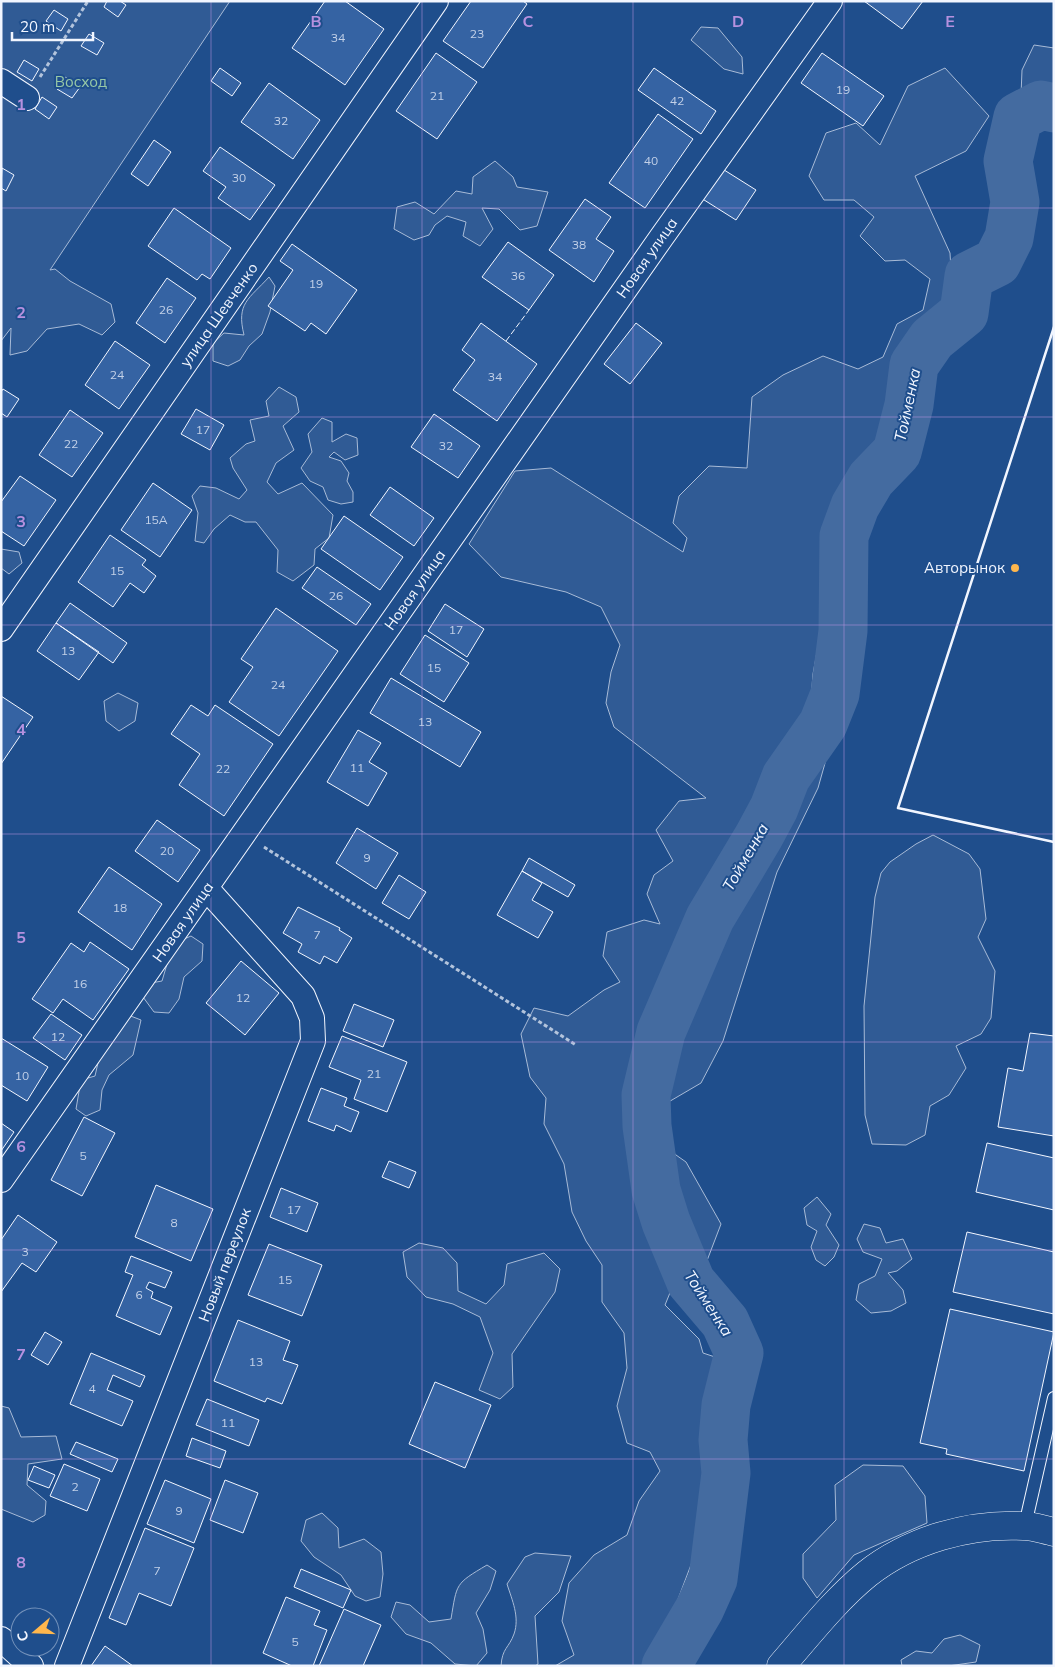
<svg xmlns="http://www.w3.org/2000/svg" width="1055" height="1667" viewBox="0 0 1055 1667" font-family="Mulish,sans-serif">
<rect width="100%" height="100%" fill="#1f4e8c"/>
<path fill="#305b95" stroke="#a8bbd7" d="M1,1H230L50,270L55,269L70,281L111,304L115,322L102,335L79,324L47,329L27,351L10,355L11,328L1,341Z
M701,27L718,28L742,57L743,74L724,69L691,40Z
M1034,45L1054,48V95L1052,96L1021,95L1022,70Z
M945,68L989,116L966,151L915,176L950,253L953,303L933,339L919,377L893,390V425L878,463L846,491L813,674L809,724L829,749L818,788L777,872L723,1041L701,1083L660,1107L655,1120L658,1135L676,1155L686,1162L721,1224L700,1279L674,1283L665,1305L699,1339L703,1353L718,1358L729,1384L720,1414L724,1484L716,1518L700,1541L658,1652L647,1666H555L574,1655L562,1621L569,1583L594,1555L627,1535L639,1501L660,1471L650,1452L627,1443L617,1406L627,1368L624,1333L602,1302V1265L586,1241L572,1212L564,1164L544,1124L546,1098L530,1077L521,1034L534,1008L568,1016L604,990L620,982L603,956L607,932L644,920L660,924L647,894L654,875L673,861L656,830L679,801L706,798L614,727L606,703L611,672L620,645L601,607L566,592L501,577L469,544L515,471L551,468L683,552L687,538L673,523L679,496L709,466L747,468L752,397L783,375L823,356L858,369L883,357L897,324L923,310L930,279L905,260L885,261L860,236L874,217L854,200H824L809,176L826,133L856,123L880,145L908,86Z
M495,161L513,177L517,187L548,192L537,226L520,230L499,209L482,208L493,229L480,246L463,236L466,222L447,216L435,225L429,235L414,240L394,229L397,207L415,202L434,214L456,191L472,194L473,177Z
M269,277L275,286L270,312L262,334L249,346L240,360L228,366L213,361V343L224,333L244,335C236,303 249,299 269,277Z
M279,387L296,397L299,412L283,426L294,450L276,463L267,482L278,494L302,483L333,515L329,538L315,549L314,565L293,581L277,572L278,550L256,522H245L230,515L214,529L204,543L195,541L198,513L192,496L200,486L216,488L239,499L247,490L233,468L230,458L246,444L255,441L250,420L269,416L266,401Z
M322,418L332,422V442L346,434L357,438L358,455L345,460L334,452L329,457L341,461L349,473L347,481L353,492V502L341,504L328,500L323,487L310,481L301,468L312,452L308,434Z
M1,549L19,552L22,563L9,574L1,568Z
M118,693L138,703L135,721L119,731L106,721L104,701Z
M933,835L969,854L980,869L986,919L978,937L995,971L991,1018L981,1034L956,1046L966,1068L949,1095L930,1106L925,1135L906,1145L872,1144L865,1115L864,1006L875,897L881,873L890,862L916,844Z
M191,936L203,944L202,961L184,977L179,999L169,1013L154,1012L143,997L151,983L162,981L173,944Z
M128,1015L141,1020L133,1055L109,1075L102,1090L100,1110L86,1116L76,1109L81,1080L95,1076L100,1054Z
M817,1197L831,1214L826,1225L839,1245L834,1257L825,1266L816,1260L811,1247L817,1231L807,1225L804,1208Z
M864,1224L880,1228L886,1243L903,1239L912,1259L897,1271L888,1273L903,1290L906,1303L891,1311L871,1313L856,1300L859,1284L875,1276L882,1259L863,1252L857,1239Z
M419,1243L443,1248L457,1263L458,1291L486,1304L504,1285L507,1264L544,1253L560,1269L555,1292L512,1354L513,1387L500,1399L479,1390L493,1353L480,1317L453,1304L426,1297L407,1277L403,1252Z
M1,1406L9,1408L21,1437L56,1436L62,1459L28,1464L27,1485L46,1501L45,1515L33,1522L1,1509Z
M863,1465L903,1466L925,1496L927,1523L854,1555L817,1598L803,1578V1554L836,1520L835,1485Z
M322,1513L338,1528L339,1548L364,1539L381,1552L383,1574L380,1597L366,1601L355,1596L341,1575L314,1557L301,1541L306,1520Z
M535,1553L571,1556L559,1592L535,1616L538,1664L535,1666H501C502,1648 509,1648 514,1634C520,1617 512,1600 507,1584L525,1557Z
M487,1565L496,1571L490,1590L476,1613L483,1629L487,1653L476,1666L455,1664L431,1643L406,1634L391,1617L396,1602L410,1605L429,1622L451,1619C457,1583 455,1584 487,1565Z
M960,1635L980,1645L976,1662L948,1666H902L901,1660L916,1651L932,1653L944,1639Z"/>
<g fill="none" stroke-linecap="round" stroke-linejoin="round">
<path stroke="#446ba0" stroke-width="49" d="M666,1666L700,1608L713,1579L726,1473L723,1440L726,1405L739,1353L725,1322L691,1282L666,1222L656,1190L647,1126L646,1095L661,1032L710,918L759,836L774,808L786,777L823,724L835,694L843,631L844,536L855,506L871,479L897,452L909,405L914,365L932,339L964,313L969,276L997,262L1009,238L1015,202L1008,161L1018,117L1041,105L1054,108"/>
</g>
<path fill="#3563a3" stroke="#f2f6ff" d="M107,1H120L126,5L118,17L104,7Z
M325,1H345L384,29L345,85L292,48Z
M471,1H523L527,4L483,68L443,41Z
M864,1H923L902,29Z
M54,10L68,19L61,31L46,21Z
M89,34L104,43L97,55L81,46Z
M436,53L477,82L437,139L396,111Z
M822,53L884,96L863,126L801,83Z
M24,60L39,69L32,81L17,72Z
M220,68L241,83L232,96L211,81Z
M654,68L716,111L701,134L638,90Z
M65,77L80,87L72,98L57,89Z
M269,83L320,120L293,159L241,122Z
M42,97L57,107L49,119L35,109Z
M658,114L693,139L645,208L609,183Z
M154,140L171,152L148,186L131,174Z
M220,147L275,185L250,220L218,198L226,187L203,171Z
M2,168L14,175L6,191L1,188Z
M721,168L756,190L736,220L701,198Z
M585,199L611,217L596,239L614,251L594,282L549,250Z
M174,208L231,248L210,279L202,274L197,280L148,246Z
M508,242L554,275L529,310L482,277Z
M292,244L357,290L326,334L311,323L305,331L268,306L293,270L280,261Z
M167,278L196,298L165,343L136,323Z
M481,323L537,364L497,421L453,390L475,360L462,350Z
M636,323L662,343L630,384L604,364Z
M115,341L150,365L119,409L85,385Z
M3,389L19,399L7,417L1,413V392Z
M196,409L224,425L210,450L181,434Z
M70,410L103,433L72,477L39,455Z
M434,414L480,446L458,478L411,447Z
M20,476L56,500L24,546L1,531V502Z
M153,483L192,510L160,557L121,530Z
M390,487L434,518L414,546L370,515Z
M344,516L403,557L380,590L321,549Z
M110,535L146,560L142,565L156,576L144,593L130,583L113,607L78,582Z
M317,567L371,604L356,625L302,588Z
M70,603L127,643L113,663L56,623Z
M445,604L484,629L467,657L428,631Z
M276,608L338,651L279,736L229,702L253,667L241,659Z
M56,623L99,652L79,680L37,651Z
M425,635L469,663L444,702L400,674Z
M391,678L481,732L460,767L370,713Z
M1,696L33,717L1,764Z
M191,705L208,716L215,705L273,744L224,816L179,785L200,754L171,734Z
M358,730L381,743L369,762L387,773L368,806L327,782Z
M157,820L200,850L178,882L135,851Z
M357,828L398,853L376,889L336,863Z
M529,858L575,885L568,897L522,871Z
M109,867L162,904L132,950L78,912Z
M522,871L542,883L532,900L553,912L538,938L497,915Z
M399,875L426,892L409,919L382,903Z
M298,907L340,928L339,930L352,938L337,963L324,956L320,964L298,952L302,944L283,933Z
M90,942L129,969L93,1020L63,999L53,1013L32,999L71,943L84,952Z
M241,961L279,993L245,1035L206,1003Z
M354,1004L394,1020L383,1047L343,1031Z
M51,1014L82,1035L65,1060L33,1038Z
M1030,1033L1054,1036V1136L998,1127L1008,1068L1023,1071Z
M342,1036L407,1062L387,1112L354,1099L361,1080L329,1067Z
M1,1038L48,1067L27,1101L1,1085Z
M321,1088L347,1098L344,1106L359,1112L351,1132L336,1125L334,1131L308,1121Z
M84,1117L115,1133L82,1196L51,1180Z
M1,1123L14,1132L1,1151Z
M987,1143L1054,1158V1210L976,1192Z
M389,1161L416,1172L409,1188L382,1177Z
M156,1185L213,1209L191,1261L135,1237Z
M281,1188L318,1203L307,1232L270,1217Z
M18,1215L57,1242L36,1272L22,1263L1,1292V1240Z
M967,1232L1054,1252V1314L953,1292Z
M269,1244L322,1265L302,1316L248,1295Z
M131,1256L172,1272L165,1288L149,1282L146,1288L153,1292L151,1298L172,1307L160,1335L116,1316L133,1275L125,1272Z
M950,1309L1054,1332L1024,1471L946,1454L947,1449L920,1443Z
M238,1320L290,1341L283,1360L298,1365L282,1404L267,1398L265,1402L214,1381Z
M45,1332L62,1342L48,1365L31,1355Z
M91,1353L145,1376L140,1387L113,1375L107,1390L133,1401L122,1426L70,1404Z
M435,1382L491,1405L465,1468L409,1444Z
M207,1399L259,1420L249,1446L196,1425Z
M192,1438L226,1451L220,1468L186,1456Z
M76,1442L118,1459L112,1472L70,1454Z
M64,1464L100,1479L87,1511L50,1496Z
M34,1466L55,1475L49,1488L28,1480Z
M165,1480L211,1499L194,1543L147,1524Z
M225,1480L258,1493L243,1533L210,1520Z
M145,1528L194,1548L171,1606L139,1593L126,1625L109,1618Z
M301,1569L351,1590L343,1608L294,1587Z
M286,1597L320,1611L314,1625L327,1630L313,1666H292L263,1653Z
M344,1609L381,1625L363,1666H319Z
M105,1646L133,1666H91Z"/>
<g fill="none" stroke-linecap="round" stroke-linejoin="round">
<defs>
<path id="service" d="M1025,1525L1054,1398"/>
<path id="minor" d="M1,81L27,98
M1,629L436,1
M1,1180L661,238L830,1
M1,1639L31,1666
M67,1666L313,1041L312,1018L303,996L207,889"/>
<path id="tertiary" d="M781,1666C808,1635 835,1600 867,1574C910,1540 969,1523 1024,1526C1034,1526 1044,1530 1054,1532"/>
</defs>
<use href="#service" stroke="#f2f6ff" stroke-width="14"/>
<use href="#minor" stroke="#f2f6ff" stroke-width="26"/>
<use href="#tertiary" stroke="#f2f6ff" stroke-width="29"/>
<path stroke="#b3c4dc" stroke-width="3" stroke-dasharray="4 2.5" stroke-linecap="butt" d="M40,77L88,1
M264,847L576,1045"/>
<use href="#service" stroke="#1f4e8c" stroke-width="12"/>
<use href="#minor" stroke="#1f4e8c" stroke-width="24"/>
<use href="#tertiary" stroke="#1f4e8c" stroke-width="28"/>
<path stroke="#f2f6ff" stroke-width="1" stroke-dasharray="6 2.5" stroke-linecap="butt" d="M506,341L529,310"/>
<path stroke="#f2f6ff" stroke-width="2.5" d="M1054,327L898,808L1054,842"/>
</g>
<path fill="none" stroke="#b691df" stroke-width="1" stroke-opacity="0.55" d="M211,1V1666M422,1V1666M633,1V1666M844,1V1666M1,208H1054M1,417H1054M1,625H1054M1,834H1054M1,1042H1054M1,1250H1054M1,1459H1054"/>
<circle fill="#ffb74d" stroke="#1f4e8c" stroke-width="2" cx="1015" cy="568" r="5"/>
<g text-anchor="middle" stroke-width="4" stroke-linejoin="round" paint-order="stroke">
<g font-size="12" fill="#c3d1e8">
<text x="477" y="38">23</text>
<text x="338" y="42">34</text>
<text x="843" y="94">19</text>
<text x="437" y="100">21</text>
<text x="677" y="105">42</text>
<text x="281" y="125">32</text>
<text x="651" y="165">40</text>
<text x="239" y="182">30</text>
<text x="579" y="249">38</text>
<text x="518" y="280">36</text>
<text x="316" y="288">19</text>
<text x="166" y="314">26</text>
<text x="117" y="379">24</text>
<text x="495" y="381">34</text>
<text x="203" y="434">17</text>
<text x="71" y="448">22</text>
<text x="446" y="450">32</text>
<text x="156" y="524">15А</text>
<text x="117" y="575">15</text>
<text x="336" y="600">26</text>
<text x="456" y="634">17</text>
<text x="68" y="655">13</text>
<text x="434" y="672">15</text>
<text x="278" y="689">24</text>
<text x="425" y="726">13</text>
<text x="357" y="772">11</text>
<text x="223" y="773">22</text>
<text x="167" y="855">20</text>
<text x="367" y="862">9</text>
<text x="120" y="912">18</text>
<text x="317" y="939">7</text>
<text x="80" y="988">16</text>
<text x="243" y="1002">12</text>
<text x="58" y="1041">12</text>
<text x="374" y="1078">21</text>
<text x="22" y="1080">10</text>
<text x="83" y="1160">5</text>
<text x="294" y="1214">17</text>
<text x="174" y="1227">8</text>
<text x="25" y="1256">3</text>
<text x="285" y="1284">15</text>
<text x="139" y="1299">6</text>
<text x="256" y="1366">13</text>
<text x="92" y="1393">4</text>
<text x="228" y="1427">11</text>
<text x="75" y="1491">2</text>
<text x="179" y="1515">9</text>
<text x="157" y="1575">7</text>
<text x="295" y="1646">5</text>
</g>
<g font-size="15" fill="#97c8a6" stroke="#1f4e8c">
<text x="81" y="87">Восход</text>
</g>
<g font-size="15" fill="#f2f6ff" stroke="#1f4e8c">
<text transform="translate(647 258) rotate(-55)" y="5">Новая улица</text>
<text transform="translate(219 315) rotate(-55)" y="5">улица Шевченко</text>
<text transform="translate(415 590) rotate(-55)" y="5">Новая улица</text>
<text transform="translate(183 922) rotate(-55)" y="5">Новая улица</text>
<text transform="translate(225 1265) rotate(-69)" y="5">Новый переулок</text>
</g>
<g font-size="15" fill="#f2f6ff" stroke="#1f4e8c" text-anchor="end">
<text x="1005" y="573">Авторынок</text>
</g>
<g font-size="16" font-style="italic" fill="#f2f6ff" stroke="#1f4e8c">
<text transform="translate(907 405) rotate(-78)" y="6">Тойменка</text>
<text transform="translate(745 857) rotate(-60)" y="6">Тойменка</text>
<text transform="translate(709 1303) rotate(57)" y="6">Тойменка</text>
</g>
</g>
<g font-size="16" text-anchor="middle" font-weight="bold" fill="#b691df" stroke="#1f4e8c" stroke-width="4" stroke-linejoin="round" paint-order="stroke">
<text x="316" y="27">B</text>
<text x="528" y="27">C</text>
<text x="738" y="27">D</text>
<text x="950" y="27">E</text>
<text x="21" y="110">1</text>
<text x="21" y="318">2</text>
<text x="21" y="527">3</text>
<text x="21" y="735">4</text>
<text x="21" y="943">5</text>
<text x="21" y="1152">6</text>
<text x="21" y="1360">7</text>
<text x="21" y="1568">8</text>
</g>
<rect width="1055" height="1667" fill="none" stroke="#f2f6ff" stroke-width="5"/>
<g transform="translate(35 1632) rotate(251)"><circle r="24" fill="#1f4e8c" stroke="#7391ba"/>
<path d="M0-4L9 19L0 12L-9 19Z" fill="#ffb74d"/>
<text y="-8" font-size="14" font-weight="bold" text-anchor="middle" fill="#f2f6ff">С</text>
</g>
<path d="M12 32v8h81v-8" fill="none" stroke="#f2f6ff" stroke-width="2.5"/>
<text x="20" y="32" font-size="15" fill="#f2f6ff" stroke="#1f4e8c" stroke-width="4" paint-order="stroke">20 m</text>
</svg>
